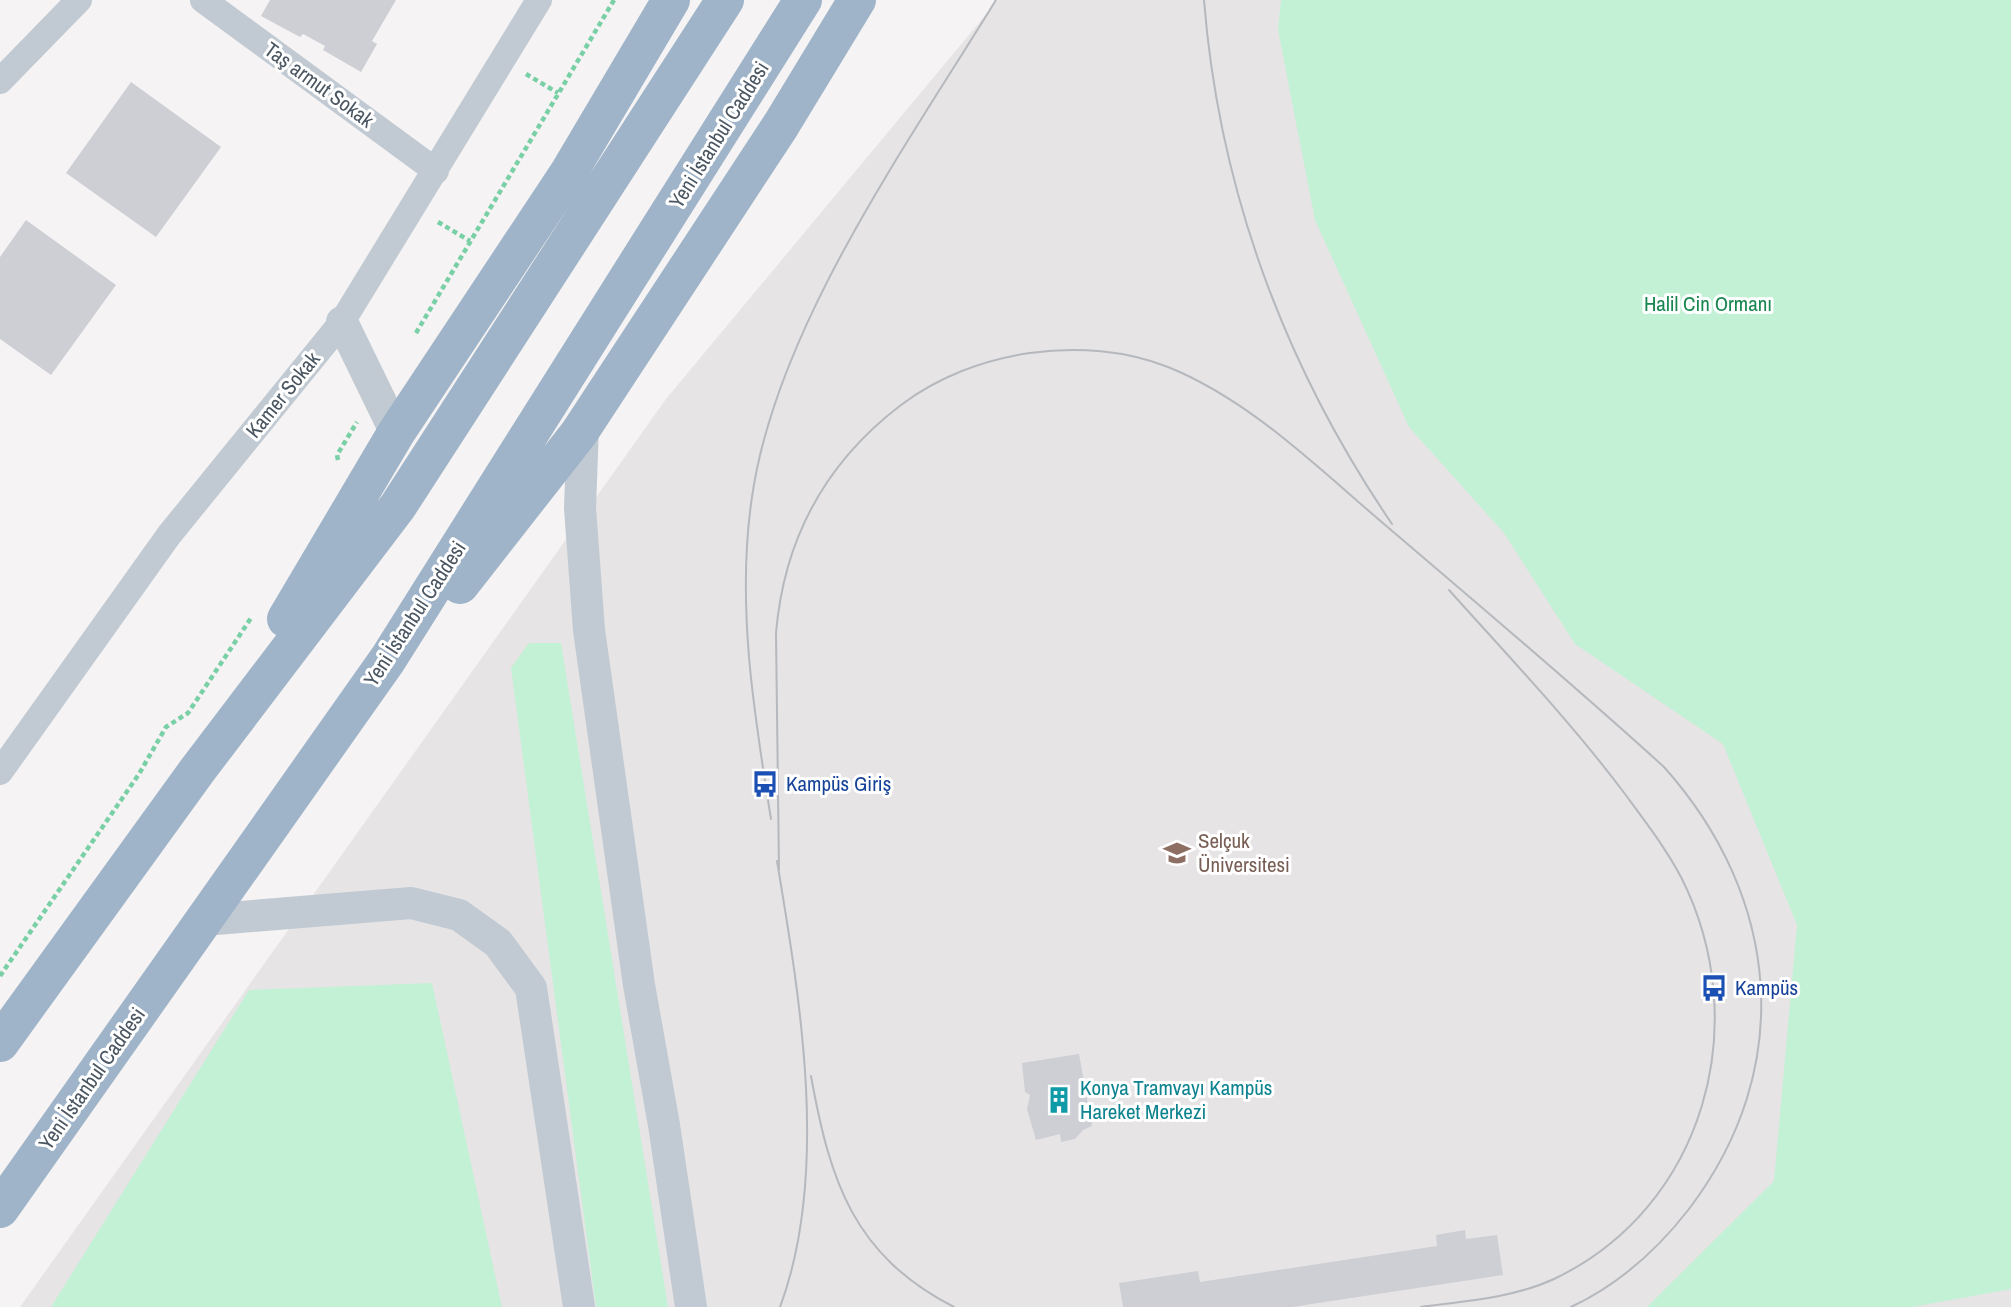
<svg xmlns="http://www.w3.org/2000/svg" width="2011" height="1307" viewBox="0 0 2011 1307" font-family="'Archivo Narrow',sans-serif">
<rect width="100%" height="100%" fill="#f5f3f3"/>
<path fill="#e6e4e5" d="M998,0H2011V1307H20L666,399Z"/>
<path fill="#c3f1d5" d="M1281,0H2011V1289L1912,1307H1647L1774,1181L1797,925L1723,744L1575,644L1504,533L1409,427L1315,220L1278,30Z
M529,643H561L668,1307H596L511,668Z
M432,983L502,1307H51L249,990Z"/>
<path fill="#cdcfd5" d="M270,0H396L372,41L377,44L361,72L323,50L325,46L303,34L300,37L261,16Z
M131,82L221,147L156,237L66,173Z
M26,220L116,285L51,375L0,339V257Z
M1079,1054L1092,1126L1083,1130L1075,1139L1061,1142L1060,1134L1036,1140L1027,1109L1030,1095L1025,1092L1022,1063Z
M1465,1230L1466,1239L1497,1235L1503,1275L1292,1307H1123L1119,1283L1198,1271L1200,1282L1437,1246L1436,1235Z"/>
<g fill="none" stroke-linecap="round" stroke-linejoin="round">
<path stroke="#7ad0a6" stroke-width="4.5" stroke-dasharray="5 3.5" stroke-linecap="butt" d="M526,74L558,93
M438,222L470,241
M416,333L614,0
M338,460L337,455L357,422
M0,976L139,774L166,727L188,713L251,618"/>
<path stroke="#c1cad2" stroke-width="26" d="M203,0L436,171
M0,81L79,0
M0,772L169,535L342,322L539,0"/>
<path stroke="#c1cad2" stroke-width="32" d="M342,322L396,433
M583,427L580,508L589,630L639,985L664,1125L691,1307
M204,920L411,903L459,915L498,943L531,988L579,1307"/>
<path stroke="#9fb4c9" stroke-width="38" d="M460,585L579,433L781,125L857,0
M286,619L396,433L569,172L671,0
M0,1043L196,772L398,506L725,0
M0,1209L388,659L803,0"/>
<path stroke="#b5b8bd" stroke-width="2" d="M1204,0C1219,190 1285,367 1392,524
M771,819C754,714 736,603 752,497C776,328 907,145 996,0
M777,861C800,999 830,1173 780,1307
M779,870L776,633C784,539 826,462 901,405C973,350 1084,334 1168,367C1250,400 1318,468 1384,524C1478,604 1573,684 1664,767C1780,897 1797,1067 1689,1209C1658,1249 1618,1285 1571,1307
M811,1076C830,1181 853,1255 954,1307
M1421,1307C1465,1301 1513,1298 1554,1279C1705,1207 1755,1023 1681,877C1665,847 1645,821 1625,794C1571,722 1509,657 1449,590"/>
</g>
<defs>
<symbol id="bus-bare" viewBox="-9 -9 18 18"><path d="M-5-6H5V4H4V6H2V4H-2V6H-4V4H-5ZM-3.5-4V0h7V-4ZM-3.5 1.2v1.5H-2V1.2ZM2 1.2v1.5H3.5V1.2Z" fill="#1a4fb4" stroke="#fff" stroke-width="2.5" paint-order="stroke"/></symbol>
<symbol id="university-bare" viewBox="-9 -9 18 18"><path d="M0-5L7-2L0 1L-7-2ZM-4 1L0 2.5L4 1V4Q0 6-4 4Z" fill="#8d6e63" stroke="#fff" stroke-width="2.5" paint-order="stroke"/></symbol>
<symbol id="building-bare" viewBox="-9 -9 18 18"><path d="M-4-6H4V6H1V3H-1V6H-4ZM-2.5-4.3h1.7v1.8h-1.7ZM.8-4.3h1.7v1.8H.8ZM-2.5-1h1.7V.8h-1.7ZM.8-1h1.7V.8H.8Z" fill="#0f9aa8" stroke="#fff" stroke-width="2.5" paint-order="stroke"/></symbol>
</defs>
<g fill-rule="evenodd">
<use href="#bus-bare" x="746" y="765" width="38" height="38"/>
<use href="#university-bare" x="1158" y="834" width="38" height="38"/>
<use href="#bus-bare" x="1695" y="969" width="38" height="38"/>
<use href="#building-bare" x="1040" y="1081" width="38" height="38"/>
</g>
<g text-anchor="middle" stroke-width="6" stroke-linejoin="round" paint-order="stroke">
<g font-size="21" fill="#4a5661" stroke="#fff">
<text transform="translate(319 85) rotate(36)" y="7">Taş armut Sokak</text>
<text transform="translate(719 135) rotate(-58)" y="7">Yeni İstanbul Caddesi</text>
<text transform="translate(283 395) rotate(-51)" y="7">Kamer Sokak</text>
<text transform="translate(415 614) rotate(-57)" y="7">Yeni İstanbul Caddesi</text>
<text transform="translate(92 1079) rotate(-55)" y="7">Yeni İstanbul Caddesi</text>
</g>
<g font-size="21" fill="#17864f" stroke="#fff">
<text x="1708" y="311">Halil Cin Ormanı</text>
</g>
<g font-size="21" fill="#164399" stroke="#fff" text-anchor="start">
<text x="786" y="791">Kampüs Giriş</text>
<text x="1735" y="995">Kampüs</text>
</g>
<g font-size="21" fill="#785e54" stroke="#fff" text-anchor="start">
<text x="1198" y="848">Selçuk<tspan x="1198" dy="24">Üniversitesi</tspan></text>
</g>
<g font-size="21" fill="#0d838f" stroke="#fff" text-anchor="start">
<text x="1080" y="1095">Konya Tramvayı Kampüs<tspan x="1080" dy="24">Hareket Merkezi</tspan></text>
</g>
</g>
</svg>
